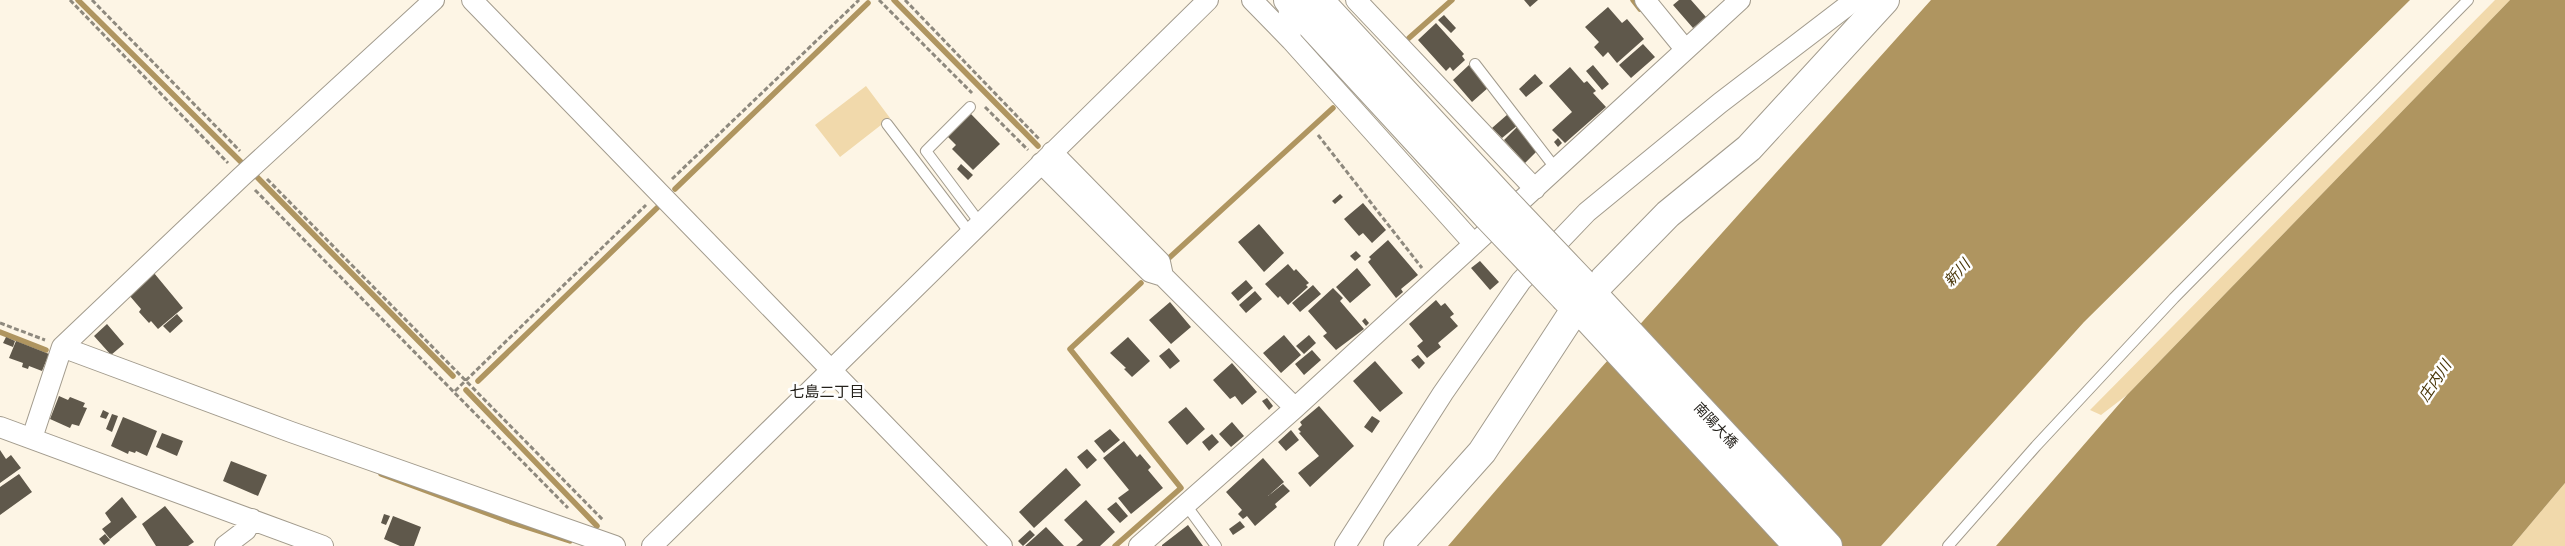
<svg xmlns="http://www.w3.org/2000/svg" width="2565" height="546" viewBox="0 0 2565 546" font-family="Montserrat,'Noto Sans JP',sans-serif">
<rect width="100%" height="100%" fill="#fdf5e5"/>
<path fill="#f1d9ab" d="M2495,0H2510L2127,395L2101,415L2090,410Z
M866,86L890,118L840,157L815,125Z
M2565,483V546H2512Z"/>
<path fill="#af9560" d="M1931,0H2410L2084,322L1881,546H1448L1600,369Z
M2510,0H2565V483L2512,546H1996L2127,395Z"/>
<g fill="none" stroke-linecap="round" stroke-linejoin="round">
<path stroke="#af9560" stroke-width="5.5" d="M78,0L241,162
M894,0L1038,146
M1633,0L1640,9
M1409,38L1452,0
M257,177L453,376
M675,189L868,3
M1169,258L1333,108
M0,332L46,350
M478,381L659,206
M466,390L597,526
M381,474L508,521L570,541
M1115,546L1181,488L1070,349L1141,283"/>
</g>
<path fill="#5f584b" d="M1524,0H1538L1530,7Z
M1679,0H1691L1706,17L1693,28L1673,5Z
M1608,7L1622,23L1627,19L1644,39L1617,63L1608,52L1603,57L1594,47L1599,42L1585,27Z
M1444,15L1456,28L1451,33L1438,20Z
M1436,23L1464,54L1462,56L1465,60L1453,71L1450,67L1446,71L1418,40Z
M1643,44L1655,57L1631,78L1619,65Z
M1469,65L1489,87L1472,102L1453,80Z
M1593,65L1609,84L1602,90L1586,71Z
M1570,67L1584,83L1587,81L1596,91L1593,93L1606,107L1565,143L1552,130L1572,112L1549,86Z
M1535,74L1543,83L1526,97L1519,89Z
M971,114L1000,144L973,170L952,149L956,145L948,137Z
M1508,114L1518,125L1502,138L1492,128Z
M1517,127L1538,150L1525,163L1504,140Z
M1558,138L1562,143L1558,147L1554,142Z
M961,164L973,175L968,180L957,169Z
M1340,194L1343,197L1335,204L1332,201Z
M1363,203L1386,230L1372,243L1363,233L1359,236L1344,219Z
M1259,224L1284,253L1264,272L1238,242Z
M1388,240L1418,275L1401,289L1403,292L1396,298L1368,262L1371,259L1369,257Z
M1356,251L1361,256L1355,261L1350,256Z
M1480,261L1499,282L1490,290L1471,268Z
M1288,264L1294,271L1296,269L1309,283L1306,285L1308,287L1288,305L1280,296L1278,298L1265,284Z
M1357,268L1371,285L1350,303L1336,287Z
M154,273L183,308L158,329L151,321L149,323L139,312L141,309L129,295Z
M1246,280L1253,288L1238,301L1231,293Z
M1313,285L1321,294L1300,312L1292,303Z
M1333,288L1343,298L1340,301L1364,329L1336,350L1323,336L1327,333L1308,311Z
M1255,291L1262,299L1246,313L1239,305Z
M1436,300L1441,306L1445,303L1454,314L1450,317L1458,326L1438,343L1441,347L1427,358L1417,346L1423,341L1409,324Z
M1170,302L1191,327L1171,344L1149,320Z
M177,314L183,321L170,333L163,326Z
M1365,318L1369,323L1366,326L1362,321Z
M107,324L124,344L111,355L94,336Z
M1284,335L1301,355L1281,373L1263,353Z
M1309,335L1316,343L1304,354L1296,346Z
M6,337L15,341L13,347L3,343Z
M1128,337L1150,361L1132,377L1124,369L1126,368L1110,353Z
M16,341L49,354L42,371L29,366L28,369L22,367L23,363L9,358Z
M1169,348L1180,361L1170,369L1159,356Z
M1312,350L1321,360L1304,375L1295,364Z
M1418,355L1425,363L1419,369L1411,360Z
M1375,361L1403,393L1380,412L1353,381Z
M1232,363L1257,392L1242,405L1235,396L1230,399L1213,380Z
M59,396L68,400L70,397L85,403L83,407L87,408L79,426L72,424L70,428L50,419Z
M1267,398L1273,406L1269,410L1262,401Z
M1319,406L1354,446L1310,487L1298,473L1319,456L1299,433L1301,432L1298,429L1302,425L1300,422Z
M1186,407L1205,429L1187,445L1168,422Z
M103,410L109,413L106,419L100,417Z
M112,414L118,416L112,432L106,429Z
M1372,416L1380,421L1372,433L1364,427Z
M123,417L157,431L147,456L136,451L135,453L129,451L128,454L111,446Z
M1232,422L1244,436L1231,447L1219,434Z
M1110,429L1120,440L1104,453L1094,441Z
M1291,430L1299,440L1286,451L1278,442Z
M162,433L183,441L177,456L156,447Z
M1212,434L1219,442L1209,451L1202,442Z
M1124,441L1137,457L1140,454L1151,467L1148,470L1163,488L1131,514L1118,498L1129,490L1103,458Z
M1087,449L1097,460L1087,469L1077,457Z
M0,450L6,459L11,455L21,468L0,483Z
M1263,458L1284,482L1268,496L1283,484L1290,491L1275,504L1277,507L1255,526L1247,516L1243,519L1238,514L1242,510L1226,492Z
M231,461L267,475L258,496L223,481Z
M1066,468L1081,485L1034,528L1019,512Z
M19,474L32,492L0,515V487Z
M122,497L137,517L110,539L102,529L111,522L105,513Z
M1086,500L1115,532L1100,546H1076L1083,540L1064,520Z
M1116,502L1128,516L1120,523L1107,509Z
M165,506L194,542L188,546H156L142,524Z
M384,514L390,516L386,525L381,523Z
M393,516L421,527L414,546H400L384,539Z
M1240,521L1245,527L1233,535L1229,529Z
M1188,525L1203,546H1162V545Z
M1046,527L1064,546H1025Z
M1030,530L1035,535L1023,546L1018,541Z
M105,534L110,540L104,545L99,539Z"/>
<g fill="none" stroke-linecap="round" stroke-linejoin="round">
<defs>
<path id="lane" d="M1475,64L1556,169
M970,107L926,151L980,223
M887,124L970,233
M1186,505L1216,546
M1948,546L2036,446L2174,298L2468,0"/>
<path id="street" d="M472,0L1002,546
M1252,0L1291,40
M1356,0L1535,189
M1645,0L1685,49
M1288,1L1291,40L1474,244
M1052,152L1160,262L1163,276L1295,408
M1041,163L1150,272L1163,276
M62,347L291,432L615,546
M0,427L323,546
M32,438L62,347L241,177L434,0
M225,546L246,530L252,519
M652,546L1208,0
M1139,546L1295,408L1740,0
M1345,546L1443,393L1521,281L1587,212L1720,103L1851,3L1858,0"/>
<path id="secondary" d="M1288,0L1487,216
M1319,0L1504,200
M1582,282L1828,546
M1566,299L1589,320L1798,546
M1398,546L1482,452L1576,308L1668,214L1749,148L1885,0"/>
</defs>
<use href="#lane" stroke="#a29b8d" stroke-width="12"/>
<use href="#street" stroke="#a29b8d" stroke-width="22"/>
<use href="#secondary" stroke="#a29b8d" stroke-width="30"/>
<path stroke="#8e897e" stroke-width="3" stroke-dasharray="5 2.5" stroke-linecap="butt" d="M70,0L228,163
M92,0L240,151
M879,0L972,93
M905,0L1040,140
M985,107L1028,150
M1318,135L1422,268
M267,179L603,520
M672,179L859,0
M255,190L568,508
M0,323L45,340
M455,391L646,205"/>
<use href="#lane" stroke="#fff" stroke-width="10"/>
<use href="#street" stroke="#fff" stroke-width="20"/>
<use href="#secondary" stroke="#fff" stroke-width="28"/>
<defs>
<path id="secondary-bridge" d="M1504,200L1582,282
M1487,216L1566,299"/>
</defs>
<use href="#secondary-bridge" stroke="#a29b8d" stroke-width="30" stroke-linecap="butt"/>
<use href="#secondary-bridge" stroke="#fff" stroke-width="28"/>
</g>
<g text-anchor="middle" stroke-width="5" stroke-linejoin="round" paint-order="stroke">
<g font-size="14" fill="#25221c" stroke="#fff">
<text transform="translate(1716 425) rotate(47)" y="5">南陽大橋</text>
</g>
<g font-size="15" font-style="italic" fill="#493609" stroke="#fff">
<text transform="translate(1957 273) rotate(-48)" y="5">新川</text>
<text transform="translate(2435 381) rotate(-56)" y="5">庄内川</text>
</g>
<g font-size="15" fill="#25221c" stroke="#fff">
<text x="827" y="397">七島二丁目</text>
</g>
</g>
</svg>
